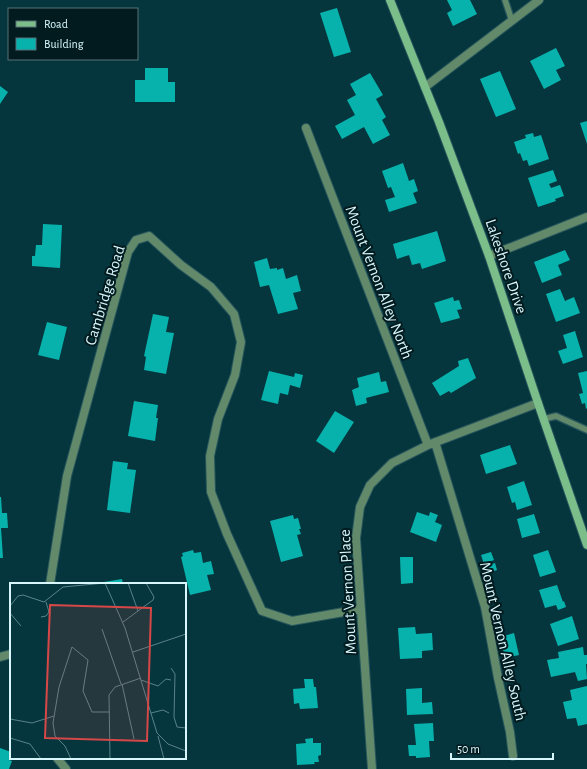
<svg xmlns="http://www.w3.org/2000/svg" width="587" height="769" viewBox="0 0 587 769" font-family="'Alegreya Sans',sans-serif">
<rect width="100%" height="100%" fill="#05363d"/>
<path fill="#07b2ac" d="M447,0H470L477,14L453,26L447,13L452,10Z
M337,8L351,52L334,57L320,13Z
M556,48L565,66L556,70L561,80L544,89L530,61Z
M145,68H168V82H175V102H135V80H145Z
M500,71L516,109L496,117L480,79Z
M370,73L383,95L376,99L386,117L382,120L390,135L373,144L364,127L342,139L335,126L355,115L347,100L356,95L350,84Z
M0,86L8,92L0,104Z
M587,121V144L580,123Z
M533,133L534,137L541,135L549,159L529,166L527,160L523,161L520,153L518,154L514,142L526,138L525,135Z
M403,163L409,181L414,179L418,191L413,193L417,203L389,212L385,200L395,197L391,187L388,188L382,171Z
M553,170L557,181L549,184L551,188L560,185L564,196L555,199L556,201L538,207L528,178Z
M43,224L62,225L60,268L32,266V256H35L36,245H42Z
M437,231L446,261L422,269L420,263L412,265L409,255L397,259L393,244Z
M565,250L570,260L558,265L562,275L542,283L534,262Z
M267,258L270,269L277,268V270L283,268L286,279L297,275L301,291L293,293L298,309L278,314L269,285L260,287L254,262Z
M560,289L565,301L574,297L580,313L556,322L546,294Z
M453,297L454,301L459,300L462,309L457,310L460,318L441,323L434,303Z
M153,314L169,317L166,332L174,333L166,374L144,370L146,357L144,356Z
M47,322L67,327L59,360L38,355Z
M575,331L583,357L563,364L558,351L567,348L563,335Z
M468,358L476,378L451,393L449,391L440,396L432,383L459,366L458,361Z
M269,371L294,377L295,373L303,375L300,388L290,385L288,395L280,393L278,404L261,400Z
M587,371V408L586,409L585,403L582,404L579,394L583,393L578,373Z
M379,372L381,382L386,381L389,392L366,398L367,403L356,406L352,390L359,387L357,378Z
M134,401L158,405L156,418H158L155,441L128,436Z
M335,411L354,422L334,453L316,441Z
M510,445L517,464L486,474L480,455Z
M113,461L128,463L127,469L136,470L130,513L107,510Z
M524,481L532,505L517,510L515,502L512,503L507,487Z
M0,497H1L2,513H7L8,528H1L3,558H0Z
M417,512L429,516L430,512L438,515L435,522L442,525L436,542L410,532Z
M534,514L540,533L522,538L517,519Z
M293,515L294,519L298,518L301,529H299L301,534L297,535L303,556L281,562L270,521Z
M193,550L194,553L201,552L203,563L211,561L214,574L207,575L211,590L190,595L181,557L183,556L182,553Z
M548,550L556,572L540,577L533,555Z
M491,552L494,560L484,564L481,555Z
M400,557H413V583L401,584Z
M495,563L497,570L486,574L483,567Z
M122,579L123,584H98V583Z
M557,585L563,602L564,601L566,607L558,610L556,605L545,608L539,590Z
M572,616L579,639L558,646L550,624Z
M415,627L416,634L432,633L433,650L422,651V658L400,659L398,628Z
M514,633L519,655L505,658L500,637Z
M583,647L584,655H587V664H586L587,679L578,681L575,672L551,677L547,660L559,658L558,652Z
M304,679H313L314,687H316L318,708L300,709L299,703L294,704L293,689L305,688Z
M587,686V724L578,726L576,718L567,719L563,702L572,700L570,690Z
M422,688V703L432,702L433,714L407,715L406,689Z
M433,723L434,741H429L430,757L416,758V756H409L408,745H416L414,724Z
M313,738V743H321V755L318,756L319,762H314L315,764L297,765L296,744L306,743L305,739Z
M0,748L11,752L9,760L12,761L9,769H0Z"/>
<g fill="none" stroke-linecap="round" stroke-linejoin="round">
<defs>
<path id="lane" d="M505,0L512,21
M544,419L556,416L587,430"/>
<path id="street" d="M425,87L539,0
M306,128L428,445
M489,256L587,217
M435,442L485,607L498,678L510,732L513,756
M50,584L67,476L128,252L136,240L149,236L181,265L211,287L234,314L241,342L235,375L218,419L210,456L211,492L227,534L262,611L292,621L361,609
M0,657L11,654
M57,758L66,769
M372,769L356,538L360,507L370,485L392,463L428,445L538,403"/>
<path id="secondary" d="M390,0L439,122L489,256L538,403L587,545"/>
</defs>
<use href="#lane" stroke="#27555c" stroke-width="8"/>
<use href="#street" stroke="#27555c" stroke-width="10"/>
<use href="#secondary" stroke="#27555c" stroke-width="10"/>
<use href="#lane" stroke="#628a6a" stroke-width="5.5"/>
<use href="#street" stroke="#628a6a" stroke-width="8"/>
<use href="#secondary" stroke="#7cbe8a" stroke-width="8"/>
</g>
<g text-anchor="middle" stroke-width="4" stroke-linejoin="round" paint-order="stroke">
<g font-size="16" fill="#d8f7fd" stroke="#021b1f">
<text transform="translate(507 266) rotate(71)" y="6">Lakeshore Drive</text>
<text transform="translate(380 282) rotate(69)" y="6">Mount Vernon Alley North</text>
<text transform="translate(104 295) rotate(-73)" y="6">Cambridge Road</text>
<text transform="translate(347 592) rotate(-93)" y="6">Mount Vernon Place</text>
<text transform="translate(504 641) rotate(77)" y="6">Mount Vernon Alley South</text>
</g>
</g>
<g transform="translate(10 583)">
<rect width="176" height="176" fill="#05363d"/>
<path fill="none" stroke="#59838a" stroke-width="1" d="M95,0L115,45L147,150L158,161L176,168M118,0L128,28M0,23L8,13L13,12L34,19L53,4L95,0M0,30L11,43M31,34L36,33L39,29L36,19M113,39L143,17L144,14L136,0M92,46L111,101M123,69L176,51M161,85L165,91L164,134L167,144L176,145M131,97L148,103L156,96L161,97M112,101L124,156M141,130L153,127L159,130M0,136L22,140L44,133M148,153L154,176M0,155L20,161L31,176M61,176L55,163L45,153L43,140L49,104L62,64L78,77L73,108L82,129H99M100,176L99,112L105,104L131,95"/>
<path fill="#d64748" fill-opacity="0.15" stroke="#d64748" stroke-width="2" d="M40,22L141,25L137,158L35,155Z"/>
<rect width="176" height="176" fill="none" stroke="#d8f7fd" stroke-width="2"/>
</g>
<rect x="8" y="8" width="130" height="52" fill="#021b1f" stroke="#587378"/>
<rect x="16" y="21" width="20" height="6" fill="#7cbe8a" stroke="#587378"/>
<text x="44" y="28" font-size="12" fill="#d8f7fd">Road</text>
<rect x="16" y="38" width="20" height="12" fill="#07b2ac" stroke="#587378"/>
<text x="44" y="48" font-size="12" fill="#d8f7fd">Building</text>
<path d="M451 753v6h102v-6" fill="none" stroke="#d8f7fd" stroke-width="2"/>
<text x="457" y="753" font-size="12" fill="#d8f7fd" stroke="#021b1f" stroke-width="3" paint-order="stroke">50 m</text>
</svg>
